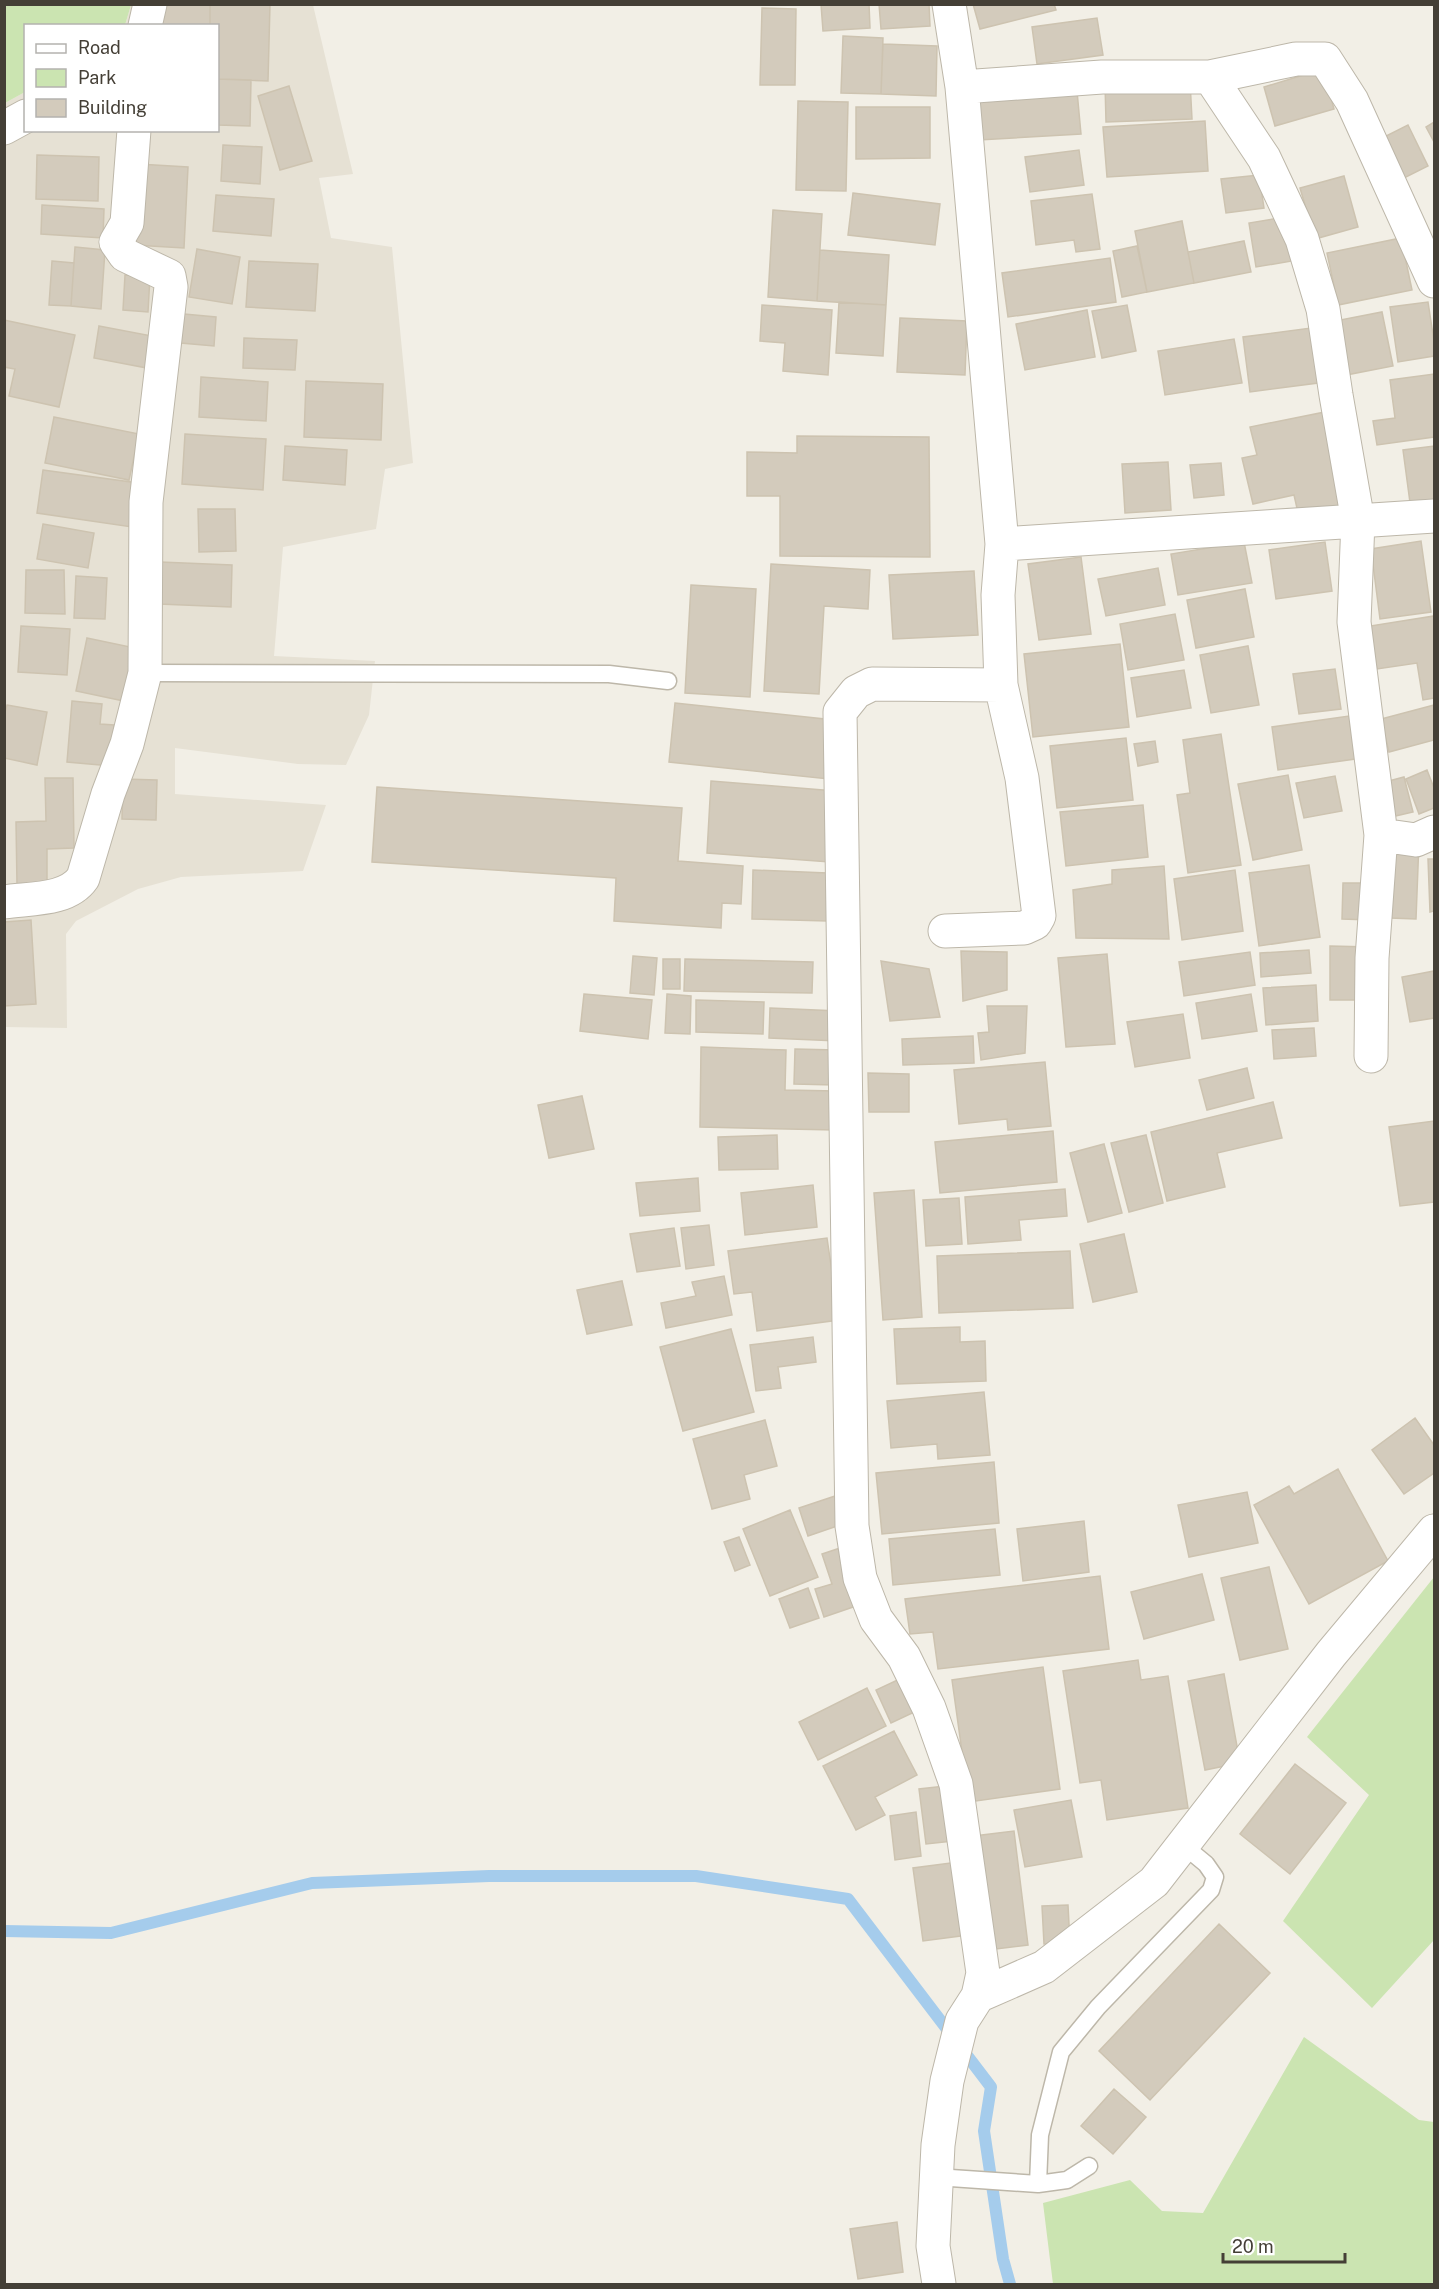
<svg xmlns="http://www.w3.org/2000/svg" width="1439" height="2289" viewBox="0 0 1439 2289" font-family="'Public Sans',sans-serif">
<rect width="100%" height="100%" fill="#f2efe6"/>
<path fill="#e6e1d4" d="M131,5H313L353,174L319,178L331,238L392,247L413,463L385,469L376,529L283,547L274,656L375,661L369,715L346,765L298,764L175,748V794L326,805L303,871L181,877L138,889L76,921L66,934L67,1028L5,1027V103L25,92L26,130H218V26L125,25Z"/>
<path fill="#cbe4b1" d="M5,4H131V5L125,25L26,26L25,92L5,103Z
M1434,1577V1940L1372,2008L1283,1921L1369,1795L1307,1737Z
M1304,2037L1419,2120L1434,2122V2284H1053L1043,2203L1130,2180L1162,2211L1203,2213Z"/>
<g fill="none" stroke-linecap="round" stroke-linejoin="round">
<path stroke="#a5ccec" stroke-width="12" d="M4,1931L111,1933L312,1883L489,1876H696L848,1899L991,2087L984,2131L1003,2259L1010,2284"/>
</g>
<path fill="#d3cbbc" stroke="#cdc3b0" stroke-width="1.5" d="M158,4H210V26H158Z
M210,4H270L268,81L218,79V26H210Z
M821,4H869L870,28L823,31Z
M879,4H929L930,26L881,29Z
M973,4H1054L1056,10L980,29Z
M762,8L796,9L795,85H760Z
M1097,18L1103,55L1037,64L1032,27Z
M843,36L883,38L881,94L841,93Z
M883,44L937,46L936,96L881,94Z
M1323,69L1334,109L1275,126L1264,87Z
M218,79L251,80L250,126L218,125Z
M1190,81L1192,119L1106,122L1105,83Z
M289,86L312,161L280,170L258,96Z
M1077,91L1081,134L979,140L976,97Z
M798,101L848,102L846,191L796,190Z
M856,107H930V158L856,159Z
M1205,121L1208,171L1107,177L1103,127Z
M1434,122V142L1426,127Z
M1408,125L1428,166L1402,179L1382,138Z
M223,145L262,147L260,184L221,181Z
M1079,150L1084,185L1030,192L1025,157Z
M37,155L99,157L98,201L36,199Z
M138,164L188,167L184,248L134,245Z
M1259,175L1264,208L1226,213L1221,179Z
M1344,176L1358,227L1315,239L1300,188Z
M853,193L940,204L935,245L848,235Z
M1092,194L1100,249L1076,252L1074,240L1036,245L1031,201Z
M216,195L274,199L271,236L213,231Z
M42,205L104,209L103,238L41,234Z
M773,210L822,214L817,301L768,297Z
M1286,217L1292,261L1256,267L1249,223Z
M1182,221L1194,283L1147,292L1135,231Z
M1401,238L1412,290L1338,305L1327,253Z
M1244,241L1251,272L1194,283L1188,252Z
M1137,246L1147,292L1122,297L1113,251Z
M75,247L105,250L101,309L71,306Z
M197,249L240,257L232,304L189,297Z
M820,250L889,255L886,305L817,301Z
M1110,258L1116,302L1008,317L1002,273Z
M52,261L74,263L71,306L49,305Z
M249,261L318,264L315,311L246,307Z
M125,275L150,276L148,312L123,310Z
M839,302L886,305L883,356L836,353Z
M1428,302L1434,341V356L1398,362L1390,307Z
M762,305L832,310L828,375L783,371L785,343L760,341Z
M1127,305L1136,351L1102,358L1092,311Z
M1087,310L1095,357L1025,370L1016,324Z
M1382,312L1393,366L1346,375L1335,321Z
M184,314L216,317L214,346L181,343Z
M900,318L967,321L965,375L897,372Z
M4,320L75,335L59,407L9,396L15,369L4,367Z
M99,326L152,336L147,368L94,358Z
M1311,328L1318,383L1250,392L1243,337Z
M244,338L297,340L295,370L243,368Z
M1234,339L1242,383L1165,395L1158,351Z
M1434,374V437L1377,445L1373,421L1395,418L1390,380Z
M201,377L268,382L266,421L199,417Z
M306,381L383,384L381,440L304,437Z
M1325,412L1346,507L1299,517L1294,495L1253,504L1242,458L1257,455L1250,427Z
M54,417L139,434L129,480L45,463Z
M185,434L266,439L263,490L182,484Z
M797,436L929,437L930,557L780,556V496H747V452L797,453Z
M285,446L347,450L345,485L283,480Z
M1434,446V507L1411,510L1403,450Z
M1168,462L1171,510L1125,513L1122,464Z
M1221,463L1224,495L1194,498L1190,465Z
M43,470L138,483L132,527L37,513Z
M198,509H235L236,551L199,552Z
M43,524L94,533L88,568L37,559Z
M1421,541L1431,612L1380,619L1371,549Z
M1244,542L1252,583L1178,595L1171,554Z
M1325,542L1332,591L1276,599L1269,550Z
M1081,557L1091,634L1039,640L1028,564Z
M160,562L232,565L231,607L159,604Z
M771,564L870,570L868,609L824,606L819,694L764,691Z
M1158,568L1165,605L1106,616L1098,579Z
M26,570H64L65,614L25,613Z
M974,571L978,635L893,639L889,575Z
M76,576L107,578L105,619L74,618Z
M691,585L756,589L750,697L685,693Z
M1245,589L1254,637L1196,648L1187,600Z
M1175,614L1184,660L1128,670L1120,624Z
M1434,616V698L1423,700L1417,663L1377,669L1370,626Z
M21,626L70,629L67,675L18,672Z
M87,638L135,648L124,701L76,691Z
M1120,644L1129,727L1033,737L1024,654Z
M1248,646L1259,705L1211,713L1200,655Z
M1335,669L1341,709L1299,714L1293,674Z
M1184,670L1191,708L1137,717L1131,678Z
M72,701L102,704L100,724L114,725L111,766L67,762Z
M675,703L834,720L829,779L669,762Z
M7,705L47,712L37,765L4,758V716Z
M1434,705V740L1389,752L1381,719Z
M1349,716L1355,759L1278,770L1272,727Z
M1221,734L1241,865L1188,873L1177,795L1190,793L1183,740Z
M1126,738L1133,800L1057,808L1050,746Z
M1155,741L1158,762L1138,766L1134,744Z
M1427,770L1434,788V808L1419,814L1406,779Z
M1288,775L1302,850L1253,860L1238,784Z
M1335,776L1342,811L1304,818L1296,783Z
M1404,777L1413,812L1391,817L1381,783Z
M45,778H73L74,848L47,849V885H17L16,822L46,821Z
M123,779L157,780L156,820L122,819Z
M711,781L835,791L830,862L707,853Z
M377,787L682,808L678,861L743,866L741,904L722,903L721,928L614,921L616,878L372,862Z
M1143,805L1148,857L1066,866L1060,812Z
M1392,840L1419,841L1416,919L1390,918Z
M1428,859H1434V911L1430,912Z
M1309,865L1320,937L1259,946L1249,873Z
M1164,866L1169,939L1076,938L1073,890L1112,884V870Z
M753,870L827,873V921L752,919Z
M1235,870L1243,931L1182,940L1174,879Z
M1343,883H1371L1370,920L1342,919Z
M31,920L36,1004L4,1006V922Z
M1330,946L1370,947L1369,1000H1330Z
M1309,950L1311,973L1261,977L1260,953Z
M961,951L1007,952V990L963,1001Z
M1250,952L1255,985L1184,996L1179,962Z
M1107,954L1115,1044L1066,1047L1058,958Z
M633,956L657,958L654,995L630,993Z
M663,959H680V989H663Z
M685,959L813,962L812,993L684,991Z
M881,961L929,969L940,1017L890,1021Z
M1434,971V1018L1410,1022L1402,977Z
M1316,985L1318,1021L1266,1025L1263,988Z
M584,994L652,1000L648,1039L580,1031Z
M667,994L691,996L690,1034L665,1033Z
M1251,994L1257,1031L1202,1039L1196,1003Z
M696,1000L764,1002L763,1034L696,1032Z
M987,1006H1027L1025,1053L981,1060L978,1033L989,1032Z
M770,1008L839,1011L838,1041L769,1038Z
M1183,1014L1190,1058L1135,1067L1127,1022Z
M1314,1028L1316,1056L1274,1059L1272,1030Z
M973,1036L974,1063L903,1065L902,1039Z
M701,1047L786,1050L785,1090L836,1091L835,1130L700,1127Z
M795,1049L836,1050L834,1085L794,1084Z
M1045,1062L1051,1126L1008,1130L1007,1119L959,1124L954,1070Z
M1247,1068L1254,1098L1207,1110L1199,1080Z
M868,1073L909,1074V1112H869Z
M582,1096L594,1149L549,1158L538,1105Z
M1273,1102L1282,1138L1217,1153L1225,1187L1167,1201L1151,1132Z
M1434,1121V1202L1400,1206L1389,1127Z
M1053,1131L1057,1182L940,1193L935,1142Z
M777,1135L778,1169L719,1170L718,1137Z
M1146,1135L1163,1203L1129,1212L1111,1143Z
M1104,1144L1122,1213L1088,1222L1070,1153Z
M698,1178L700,1211L640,1216L636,1183Z
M813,1185L817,1227L745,1235L741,1193Z
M1065,1189L1067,1216L1019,1220L1021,1240L968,1244L965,1197Z
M914,1190L922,1317L883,1320L874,1193Z
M959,1198L962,1244L926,1246L923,1200Z
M709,1225L714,1265L686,1269L681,1228Z
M674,1228L680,1266L637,1272L630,1234Z
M1124,1234L1137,1292L1093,1302L1080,1244Z
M827,1238L839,1320L757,1331L752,1292L734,1294L728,1251Z
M1070,1251L1073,1308L939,1313L937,1256Z
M724,1276L732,1315L666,1328L661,1303L696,1296L692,1282Z
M622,1281L632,1325L587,1334L577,1290Z
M960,1327V1342L985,1341L986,1381L897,1384L894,1329Z
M731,1329L754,1412L683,1431L660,1347Z
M813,1337L816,1362L778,1367L781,1388L756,1391L750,1345Z
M984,1392L990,1455L938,1459L937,1444L891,1448L887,1401Z
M1415,1418L1434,1445V1473L1404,1494L1372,1450Z
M765,1420L777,1466L744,1475L750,1499L712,1509L693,1439Z
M994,1462L999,1523L882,1534L876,1473Z
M1338,1469L1388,1561L1309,1604L1254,1505L1289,1486L1294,1494Z
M1247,1492L1258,1543L1189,1557L1178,1505Z
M838,1495L846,1523L808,1536L799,1508Z
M790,1510L818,1577L770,1596L743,1529Z
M1084,1521L1089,1572L1023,1581L1017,1529Z
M995,1529L1000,1575L893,1585L889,1539Z
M739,1537L750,1565L735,1571L724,1542Z
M843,1547L862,1604L824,1617L815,1589L832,1584L822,1554Z
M1269,1567L1288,1649L1240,1660L1221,1578Z
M1202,1574L1214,1620L1144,1639L1131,1592Z
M1100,1576L1109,1649L938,1669L933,1632L910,1634L905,1599Z
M808,1588L819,1618L790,1628L779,1599Z
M1138,1660L1141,1680L1168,1676L1188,1808L1107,1820L1101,1780L1080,1783L1063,1671Z
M1043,1667L1060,1789L969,1802L952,1680Z
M1224,1674L1240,1763L1205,1770L1188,1681Z
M906,1676L921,1709L891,1723L876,1690Z
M867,1688L886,1726L818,1760L799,1722Z
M894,1731L917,1775L875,1797L885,1815L856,1830L823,1766Z
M1295,1764L1346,1803L1290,1874L1240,1834Z
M954,1785L962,1840L926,1844L919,1789Z
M1071,1800L1082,1857L1025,1867L1014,1810Z
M916,1812L921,1856L895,1860L890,1816Z
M1014,1831L1028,1945L988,1950L974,1836Z
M958,1862L968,1935L923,1941L913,1868Z
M1068,1905L1070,1943L1044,1944L1042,1906Z
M1219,1924L1270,1973L1150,2100L1099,2051Z
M1114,2089L1146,2117L1113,2154L1081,2126Z
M897,2222L903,2272L858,2279L850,2229Z"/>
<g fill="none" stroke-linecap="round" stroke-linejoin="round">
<defs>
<path id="service" d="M145,673L609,674L668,681
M936,2177L1038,2184L1067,2180L1089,2166
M1038,2184L1040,2135L1061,2052L1098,2007L1211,1890L1215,1877L1206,1864L1183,1845"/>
<path id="minor" d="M145,26L150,4
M1210,77L1264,158L1302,239L1323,309L1336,395L1358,521L1354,622L1381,835L1372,958L1371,1056
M962,87L1102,77H1210L1296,59H1325L1352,101L1434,281
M4,128L26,116
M1002,544L1434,516
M1381,835L1416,840L1434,832
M4,902C30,898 67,901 83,878L108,794L127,744L145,673L146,502L171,287L169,276L125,255L116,242L127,223L134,130
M945,931L1024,928L1035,923L1039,916L1022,778L1001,685
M978,1996L1044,1967L1154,1882L1331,1654L1434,1531
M939,2284L933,2246L938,2145L947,2081L962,2021L978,1996L983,1973L956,1784L929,1708L904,1657L876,1619L860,1578L852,1526L840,712L856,692L872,684L1001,685L998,595L1002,544L962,87L949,4"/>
</defs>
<use href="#service" stroke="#bdb7a9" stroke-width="19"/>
<use href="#minor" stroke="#bdb7a9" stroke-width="35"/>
<use href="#service" stroke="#fff" stroke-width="16"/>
<use href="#minor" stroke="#fff" stroke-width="33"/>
</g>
<rect width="1439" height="2289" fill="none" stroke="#443f36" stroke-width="12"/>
<rect x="24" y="24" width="195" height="108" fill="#ffffff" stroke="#b4b2af" stroke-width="1.5"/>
<rect x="36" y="44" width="30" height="9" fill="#ffffff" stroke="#b4b2af" stroke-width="1.5"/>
<text x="78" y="54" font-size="18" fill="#443f36">Road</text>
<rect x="36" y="69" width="30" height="18" fill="#cbe4b1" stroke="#b4b2af" stroke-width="1.5"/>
<text x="78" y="84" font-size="18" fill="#443f36">Park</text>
<rect x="36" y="99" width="30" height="18" fill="#d3cbbc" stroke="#b4b2af" stroke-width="1.5"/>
<text x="78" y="114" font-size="18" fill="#443f36">Building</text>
<path d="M1223 2253v9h122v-9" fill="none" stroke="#443f36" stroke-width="3"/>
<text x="1232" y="2253" font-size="18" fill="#443f36" stroke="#ffffff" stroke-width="4.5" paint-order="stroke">20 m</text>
</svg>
